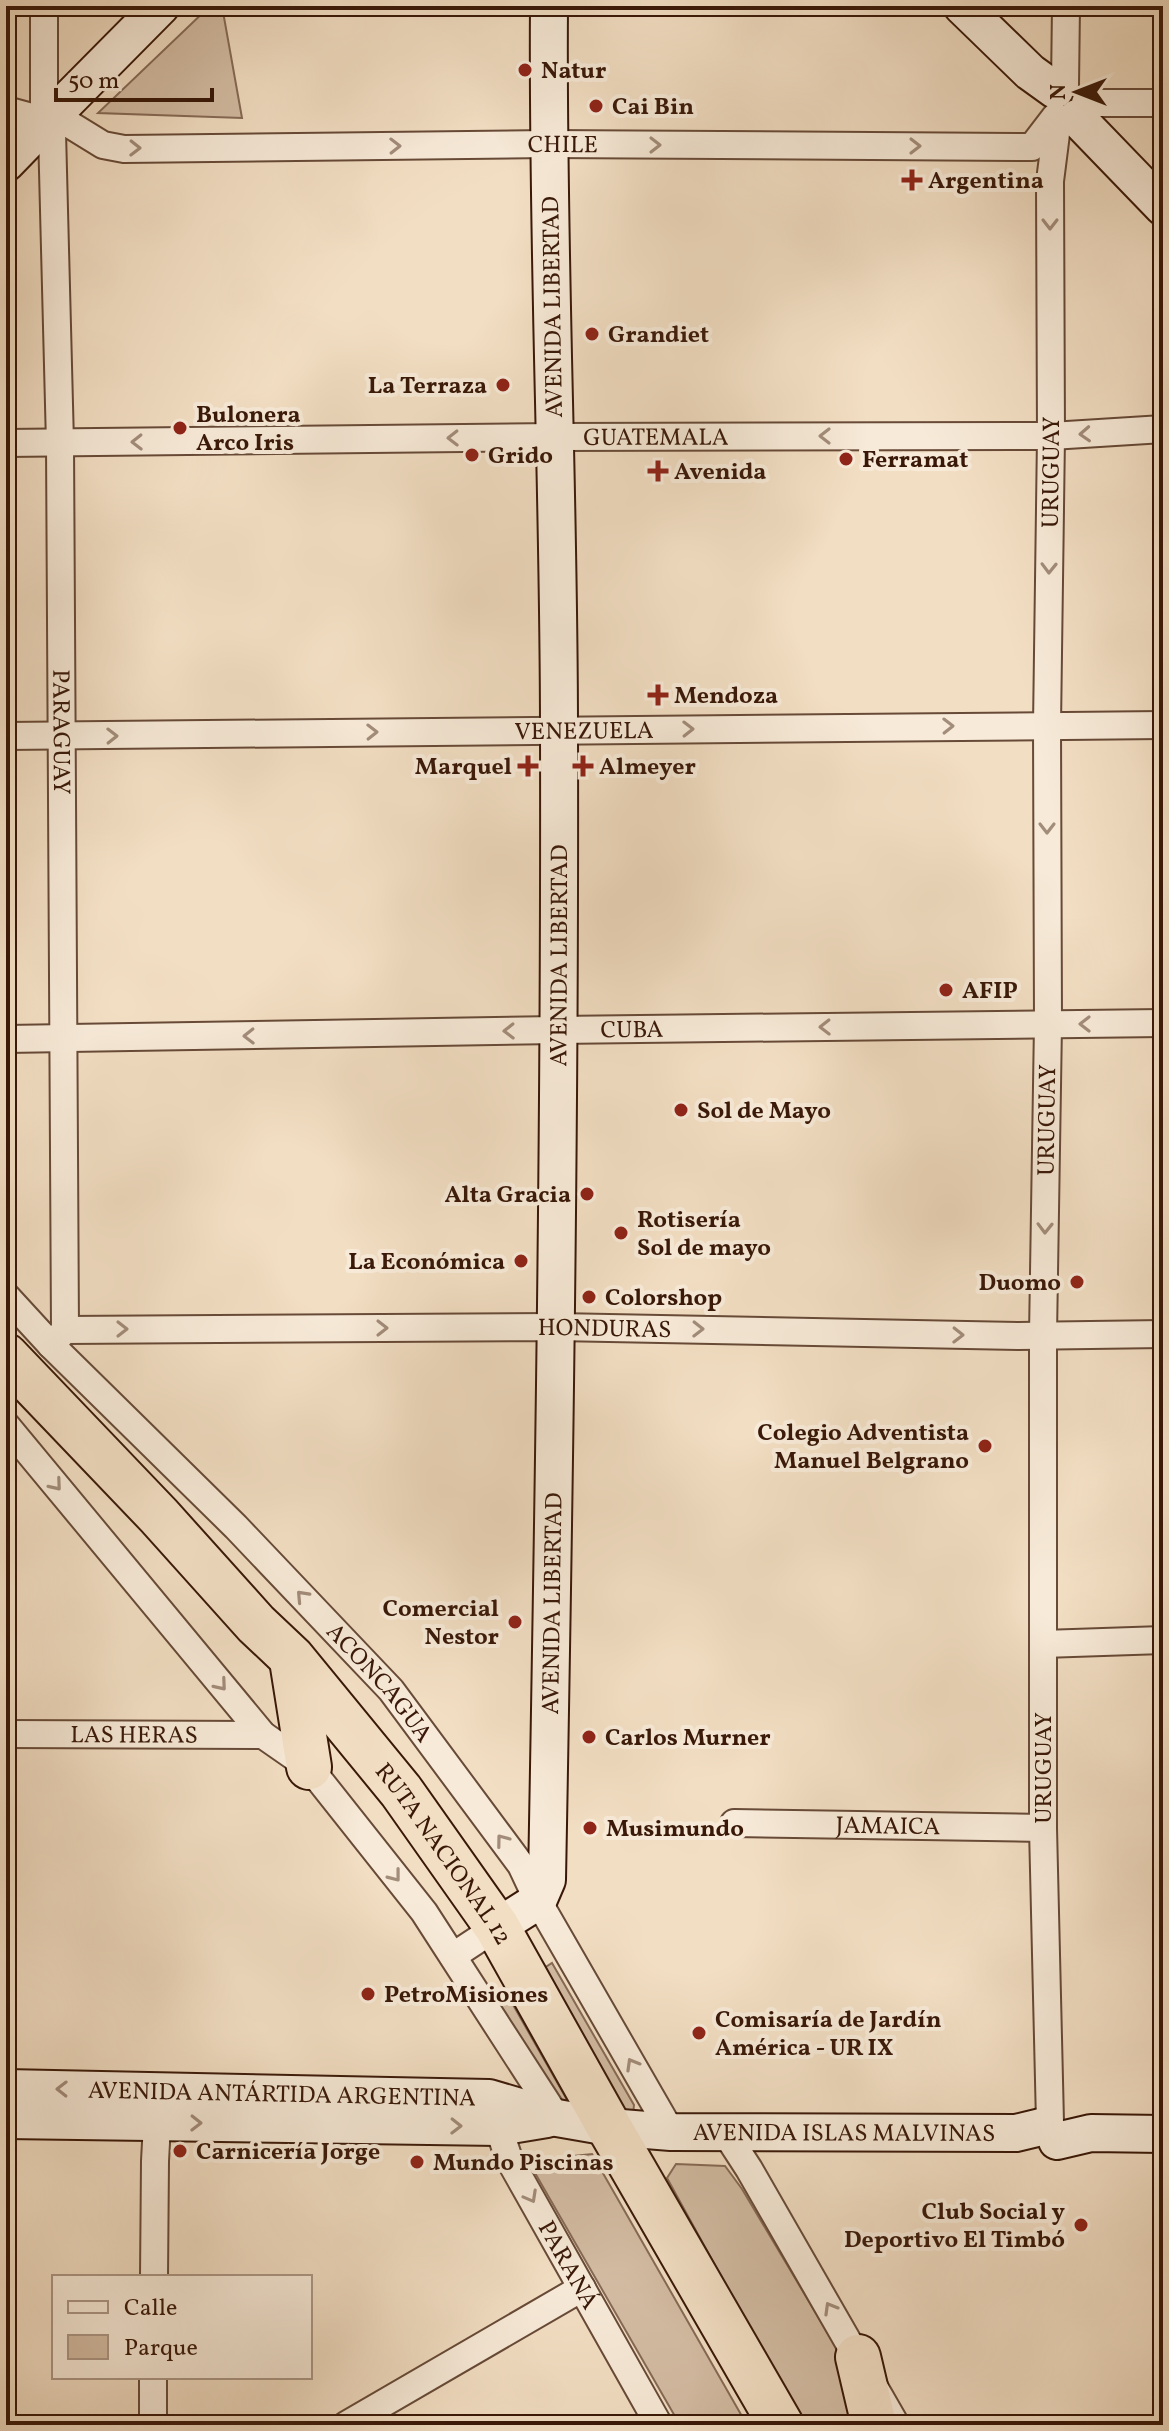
<svg xmlns="http://www.w3.org/2000/svg" width="1169" height="2431" viewBox="0 0 1169 2431" font-family="Vollkorn,serif">
<rect width="100%" height="100%" fill="#f2dec3"/>
<filter id="stains"><feTurbulence type="fractalNoise" baseFrequency=".0025" numOctaves="4"/><feColorMatrix values="0 0 0 0 .2 0 0 0 0 .09 0 0 0 0 .02 0 0 0 .5 -.17"/></filter>
<radialGradient id="worn" r=".72"><stop offset=".6" stop-color="#630" stop-opacity="0"/><stop offset="1" stop-color="#630" stop-opacity=".3"/></radialGradient>
<path fill="#d3bca3" stroke="#866a56" stroke-width="2" d="M210,6H222L242,118L98,113Z
M552,1963L634,2105L632,2123L541,1970Z
M504,1989L574,2112L559,2107L495,1996Z
M592,2154L747,2425H680L535,2173V2160Z
M676,2164L725,2166L742,2189L848,2367L860,2425H803L667,2178Z"/>
<g fill="none" stroke-linecap="round" stroke-linejoin="round">
<defs>
<g id="street">
<path d="M44,6V110"/>
<path d="M1065,85L1066,6"/>
<path d="M1085,103H1163"/>
<path d="M6,110L39,119"/>
<path id="s1" d="M64,121L103,145L124,149L548,144L1032,147L1055,117"/>
<path id="s2" d="M52,132L60,443L65,1330"/>
<path id="s3" d="M6,443L556,437L1051,436L1163,429"/>
<path id="s4" d="M6,736L1163,725"/>
<path id="s5" d="M6,1039L557,1030L1163,1023"/>
<path id="s6" d="M6,1296L51,1345L236,1527L391,1690L521,1865L538,1901L671,2132"/>
<path id="s7" d="M51,1345L65,1330L557,1327L1018,1336L1163,1334"/>
<path d="M6,1425L263,1735L309,1767L424,1912L557,2118"/>
<path d="M1043,1644L1163,1640"/>
<path id="s8" d="M6,1734L263,1735"/>
<path id="s9" d="M734,1823L1043,1828"/>
<path d="M453,1956L497,1927"/>
<path id="s10" d="M493,2111L509,2159L659,2425"/>
<path id="s11" d="M1050,2122L1043,1828V1335L1048,1024L1047,726L1051,436L1050,181L1058,118"/>
<path d="M725,2132L749,2169L896,2425"/>
<path d="M154,2277L155,2161L158,2105"/>
<path d="M153,2425V2377"/>
<path d="M346,2425L582,2288"/>
</g>
<g id="secondary">
<path d="M962,6L1030,72L1055,90"/>
<path d="M59,109L161,6"/>
<path d="M1077,118L1163,207"/>
<path d="M6,163L41,127"/>
<path id="s12" d="M497,1927L538,1901L547,1880C554,1497 560,1114 559,731C559,489 547,248 549,6"/>
<path id="s13" d="M6,2088L489,2098L557,2118L609,2127L671,2132L1016,2133L1041,2127"/>
<path d="M6,2120L499,2127L547,2119"/>
<path d="M1057,2141L1091,2133L1163,2134"/>
</g>
<g id="highway">
<path id="s14" d="M6,1356L159,1516L256,1624L292,1658L401,1791L497,1927L609,2127L781,2425"/>
<path d="M292,1660L309,1767"/>
<path d="M858,2357L874,2425"/>
</g>
</defs>
<use href="#street" stroke="#674a37" stroke-width="30"/>
<use href="#secondary" stroke="#391808" stroke-width="40"/>
<use href="#highway" stroke="#391808" stroke-width="48"/>
<use href="#street" stroke="#f7ead8" stroke-width="26"/>
<use href="#secondary" stroke="#f7ead8" stroke-width="36"/>
<use href="#highway" stroke="#f2dec3" stroke-width="44"/>
</g>
<defs><path id="oneway-chevron" d="M-2-3.5L2.5 0L-2 3.5" fill="none" stroke-width="1.6" stroke-linecap="round" stroke-linejoin="round" transform="scale(2)"/></defs>
<g stroke="#a28c7a">
<use href="#oneway-chevron" transform="translate(655 145)"/>
<use href="#oneway-chevron" transform="translate(395 146) rotate(-1)"/>
<use href="#oneway-chevron" transform="translate(915 146)"/>
<use href="#oneway-chevron" transform="translate(135 148) rotate(1)"/>
<use href="#oneway-chevron" transform="translate(1050 224) rotate(90)"/>
<use href="#oneway-chevron" transform="translate(1085 434) rotate(177)"/>
<use href="#oneway-chevron" transform="translate(825 436) rotate(180)"/>
<use href="#oneway-chevron" transform="translate(453 438) rotate(179)"/>
<use href="#oneway-chevron" transform="translate(137 442) rotate(179)"/>
<use href="#oneway-chevron" transform="translate(1049 568) rotate(91)"/>
<use href="#oneway-chevron" transform="translate(948 726) rotate(-1)"/>
<use href="#oneway-chevron" transform="translate(688 729) rotate(-1)"/>
<use href="#oneway-chevron" transform="translate(372 732) rotate(-1)"/>
<use href="#oneway-chevron" transform="translate(112 736) rotate(-1)"/>
<use href="#oneway-chevron" transform="translate(1047 828) rotate(90)"/>
<use href="#oneway-chevron" transform="translate(1085 1024) rotate(180)"/>
<use href="#oneway-chevron" transform="translate(825 1027) rotate(179)"/>
<use href="#oneway-chevron" transform="translate(509 1031) rotate(179)"/>
<use href="#oneway-chevron" transform="translate(249 1036) rotate(179)"/>
<use href="#oneway-chevron" transform="translate(1045 1228) rotate(91)"/>
<use href="#oneway-chevron" transform="translate(382 1328)"/>
<use href="#oneway-chevron" transform="translate(122 1329)"/>
<use href="#oneway-chevron" transform="translate(698 1329) rotate(1)"/>
<use href="#oneway-chevron" transform="translate(958 1335) rotate(1)"/>
<use href="#oneway-chevron" transform="translate(56 1485) rotate(50)"/>
<use href="#oneway-chevron" transform="translate(302 1596) rotate(-133)"/>
<use href="#oneway-chevron" transform="translate(221 1685) rotate(50)"/>
<use href="#oneway-chevron" transform="translate(502 1840) rotate(-127)"/>
<use href="#oneway-chevron" transform="translate(395 1876) rotate(52)"/>
<use href="#oneway-chevron" transform="translate(632 2064) rotate(-120)"/>
<use href="#oneway-chevron" transform="translate(62 2089) rotate(-179)"/>
<use href="#oneway-chevron" transform="translate(196 2123) rotate(1)"/>
<use href="#oneway-chevron" transform="translate(456 2126) rotate(1)"/>
<use href="#oneway-chevron" transform="translate(531 2197) rotate(61)"/>
<use href="#oneway-chevron" transform="translate(830 2308) rotate(-120)"/>
</g>
<g fill="#8f2418" stroke="#f7ead8" stroke-width="3">
<circle cx="525" cy="70" r="8"/>
<circle cx="596" cy="106" r="8"/>
<path d="M908 168h8v8h8v8h-8v8h-8v-8h-8v-8h8z"/>
<circle cx="592" cy="334" r="8"/>
<circle cx="503" cy="385" r="8"/>
<circle cx="180" cy="428" r="8"/>
<circle cx="472" cy="455" r="8"/>
<circle cx="846" cy="459" r="8"/>
<path d="M654 459h8v8h8v8h-8v8h-8v-8h-8v-8h8z"/>
<path d="M654 683h8v8h8v8h-8v8h-8v-8h-8v-8h8z"/>
<path d="M524 754h8v8h8v8h-8v8h-8v-8h-8v-8h8z"/>
<path d="M579 754h8v8h8v8h-8v8h-8v-8h-8v-8h8z"/>
<circle cx="946" cy="990" r="8"/>
<circle cx="681" cy="1110" r="8"/>
<circle cx="587" cy="1194" r="8"/>
<circle cx="621" cy="1233" r="8"/>
<circle cx="521" cy="1261" r="8"/>
<circle cx="1077" cy="1282" r="8"/>
<circle cx="589" cy="1297" r="8"/>
<circle cx="985" cy="1446" r="8"/>
<circle cx="515" cy="1622" r="8"/>
<circle cx="589" cy="1737" r="8"/>
<circle cx="590" cy="1828" r="8"/>
<circle cx="368" cy="1994" r="8"/>
<circle cx="699" cy="2033" r="8"/>
<circle cx="180" cy="2151" r="8"/>
<circle cx="417" cy="2162" r="8"/>
<circle cx="1081" cy="2225" r="8"/>
</g>
<g text-anchor="middle" stroke-width="8" stroke-linejoin="round" paint-order="stroke">
<g font-size="24" font-weight="bold" fill="#391808" stroke="#f7ead8" text-anchor="start">
<text x="541" y="78">Natur</text>
<text x="612" y="114">Cai Bin</text>
<text x="928" y="188">Argentina</text>
<text x="608" y="342">Grandiet</text>
<text x="487" y="393" text-anchor="end">La Terraza</text>
<text x="196" y="422">Bulonera<tspan x="196" dy="28">Arco Iris</tspan></text>
<text x="488" y="463">Grido</text>
<text x="862" y="467">Ferramat</text>
<text x="674" y="479">Avenida</text>
<text x="674" y="703">Mendoza</text>
<text x="512" y="774" text-anchor="end">Marquel</text>
<text x="599" y="774">Almeyer</text>
<text x="962" y="998">AFIP</text>
<text x="697" y="1118">Sol de Mayo</text>
<text x="571" y="1202" text-anchor="end">Alta Gracia</text>
<text x="637" y="1227">Rotisería<tspan x="637" dy="28">Sol de mayo</tspan></text>
<text x="505" y="1269" text-anchor="end">La Económica</text>
<text x="1061" y="1290" text-anchor="end">Duomo</text>
<text x="605" y="1305">Colorshop</text>
<text x="969" y="1440" text-anchor="end">Colegio Adventista<tspan x="969" dy="28">Manuel Belgrano</tspan></text>
<text x="499" y="1616" text-anchor="end">Comercial<tspan x="499" dy="28">Nestor</tspan></text>
<text x="605" y="1745">Carlos Murner</text>
<text x="606" y="1836">Musimundo</text>
<text x="384" y="2002">PetroMisiones</text>
<text x="715" y="2027">Comisaría de Jardín<tspan x="715" dy="28">América - UR IX</tspan></text>
<text x="196" y="2159">Carnicería Jorge</text>
<text x="433" y="2170">Mundo Piscinas</text>
<text x="1065" y="2219" text-anchor="end">Club Social y<tspan x="1065" dy="28">Deportivo El Timbó</tspan></text>
</g>
<g font-size="24" fill="#391808" stroke="#f7ead8">
<text dy="8" stroke="none"><textPath href="#s1" startOffset="506">CHILE</textPath></text>
<text transform="translate(552 307) rotate(-91)" y="8">AVENIDA LIBERTAD</text>
<text dy="8" stroke="none"><textPath href="#s3" startOffset="650">GUATEMALA</textPath></text>
<text dy="8" stroke="none"><textPath href="#s11" startOffset="1650">URUGUAY</textPath></text>
<text dy="8" stroke="none"><textPath href="#s4" startOffset="578">VENEZUELA</textPath></text>
<text dy="8" stroke="none"><textPath href="#s2" startOffset="600">PARAGUAY</textPath></text>
<text dy="8" stroke="none"><textPath href="#s12" startOffset="996">AVENIDA LIBERTAD</textPath></text>
<text dy="8" stroke="none"><textPath href="#s5" startOffset="626">CUBA</textPath></text>
<text dy="8" stroke="none"><textPath href="#s11" startOffset="1002">URUGUAY</textPath></text>
<text dy="8" stroke="none"><textPath href="#s7" startOffset="560">HONDURAS</textPath></text>
<text dy="8" stroke="none"><textPath href="#s12" startOffset="348">AVENIDA LIBERTAD</textPath></text>
<text dy="8" stroke="none"><textPath href="#s6" startOffset="538">ACONCAGUA</textPath></text>
<text dy="8" stroke="none"><textPath href="#s8" startOffset="128">LAS HERAS</textPath></text>
<text transform="translate(1043 1768) rotate(-90)" y="8">URUGUAY</text>
<text dy="8" stroke="none"><textPath href="#s9" startOffset="154">JAMAICA</textPath></text>
<text dy="8" stroke="none"><textPath href="#s14" startOffset="664">RUTA NACIONAL 12</textPath></text>
<text dy="8" stroke="none"><textPath href="#s13" startOffset="276">AVENIDA ANTÁRTIDA ARGENTINA</textPath></text>
<text dy="8" stroke="none"><textPath href="#s13" startOffset="842">AVENIDA ISLAS MALVINAS</textPath></text>
<text dy="8" stroke="none"><textPath href="#s10" startOffset="172">PARANÁ</textPath></text>
</g>
</g>
<rect width="1169" height="2431" fill="none" stroke="#f2dec3" stroke-width="32"/>
<rect x="8" y="8" width="1153" height="2415" fill="none" stroke="#391808" stroke-width="4"/>
<rect x="16" y="16" width="1137" height="2399" fill="none" stroke="#391808" stroke-width="2"/>
<rect x="52" y="2275" width="260" height="104" fill="#f7ead8" stroke="#ab9685" stroke-width="2"/>
<rect x="68" y="2301" width="40" height="12" fill="#f7ead8" stroke="#ab9685" stroke-width="2"/>
<text x="124" y="2315" font-size="24" fill="#391808">Calle</text>
<rect x="68" y="2335" width="40" height="24" fill="#d3bca3" stroke="#ab9685" stroke-width="2"/>
<text x="124" y="2355" font-size="24" fill="#391808">Parque</text>
<g transform="translate(1077 92) rotate(270)" stroke="#f7ead8" stroke-width="6" paint-order="stroke">
<path d="M0-6L14 30L0 20L-14 30Z" fill="#391808"/>
<text y="-12" font-size="22" font-weight="bold" text-anchor="middle" fill="#391808">N</text>
</g>
<path d="M56 88v12h156v-12" fill="none" stroke="#391808" stroke-width="4"/>
<text x="68" y="88" font-size="24" fill="#391808" stroke="#f7ead8" stroke-width="6" paint-order="stroke">50 m</text>
<rect width="100%" height="100%" filter="url(#stains)"/>
<rect width="100%" height="100%" fill="url(#worn)"/>
</svg>
